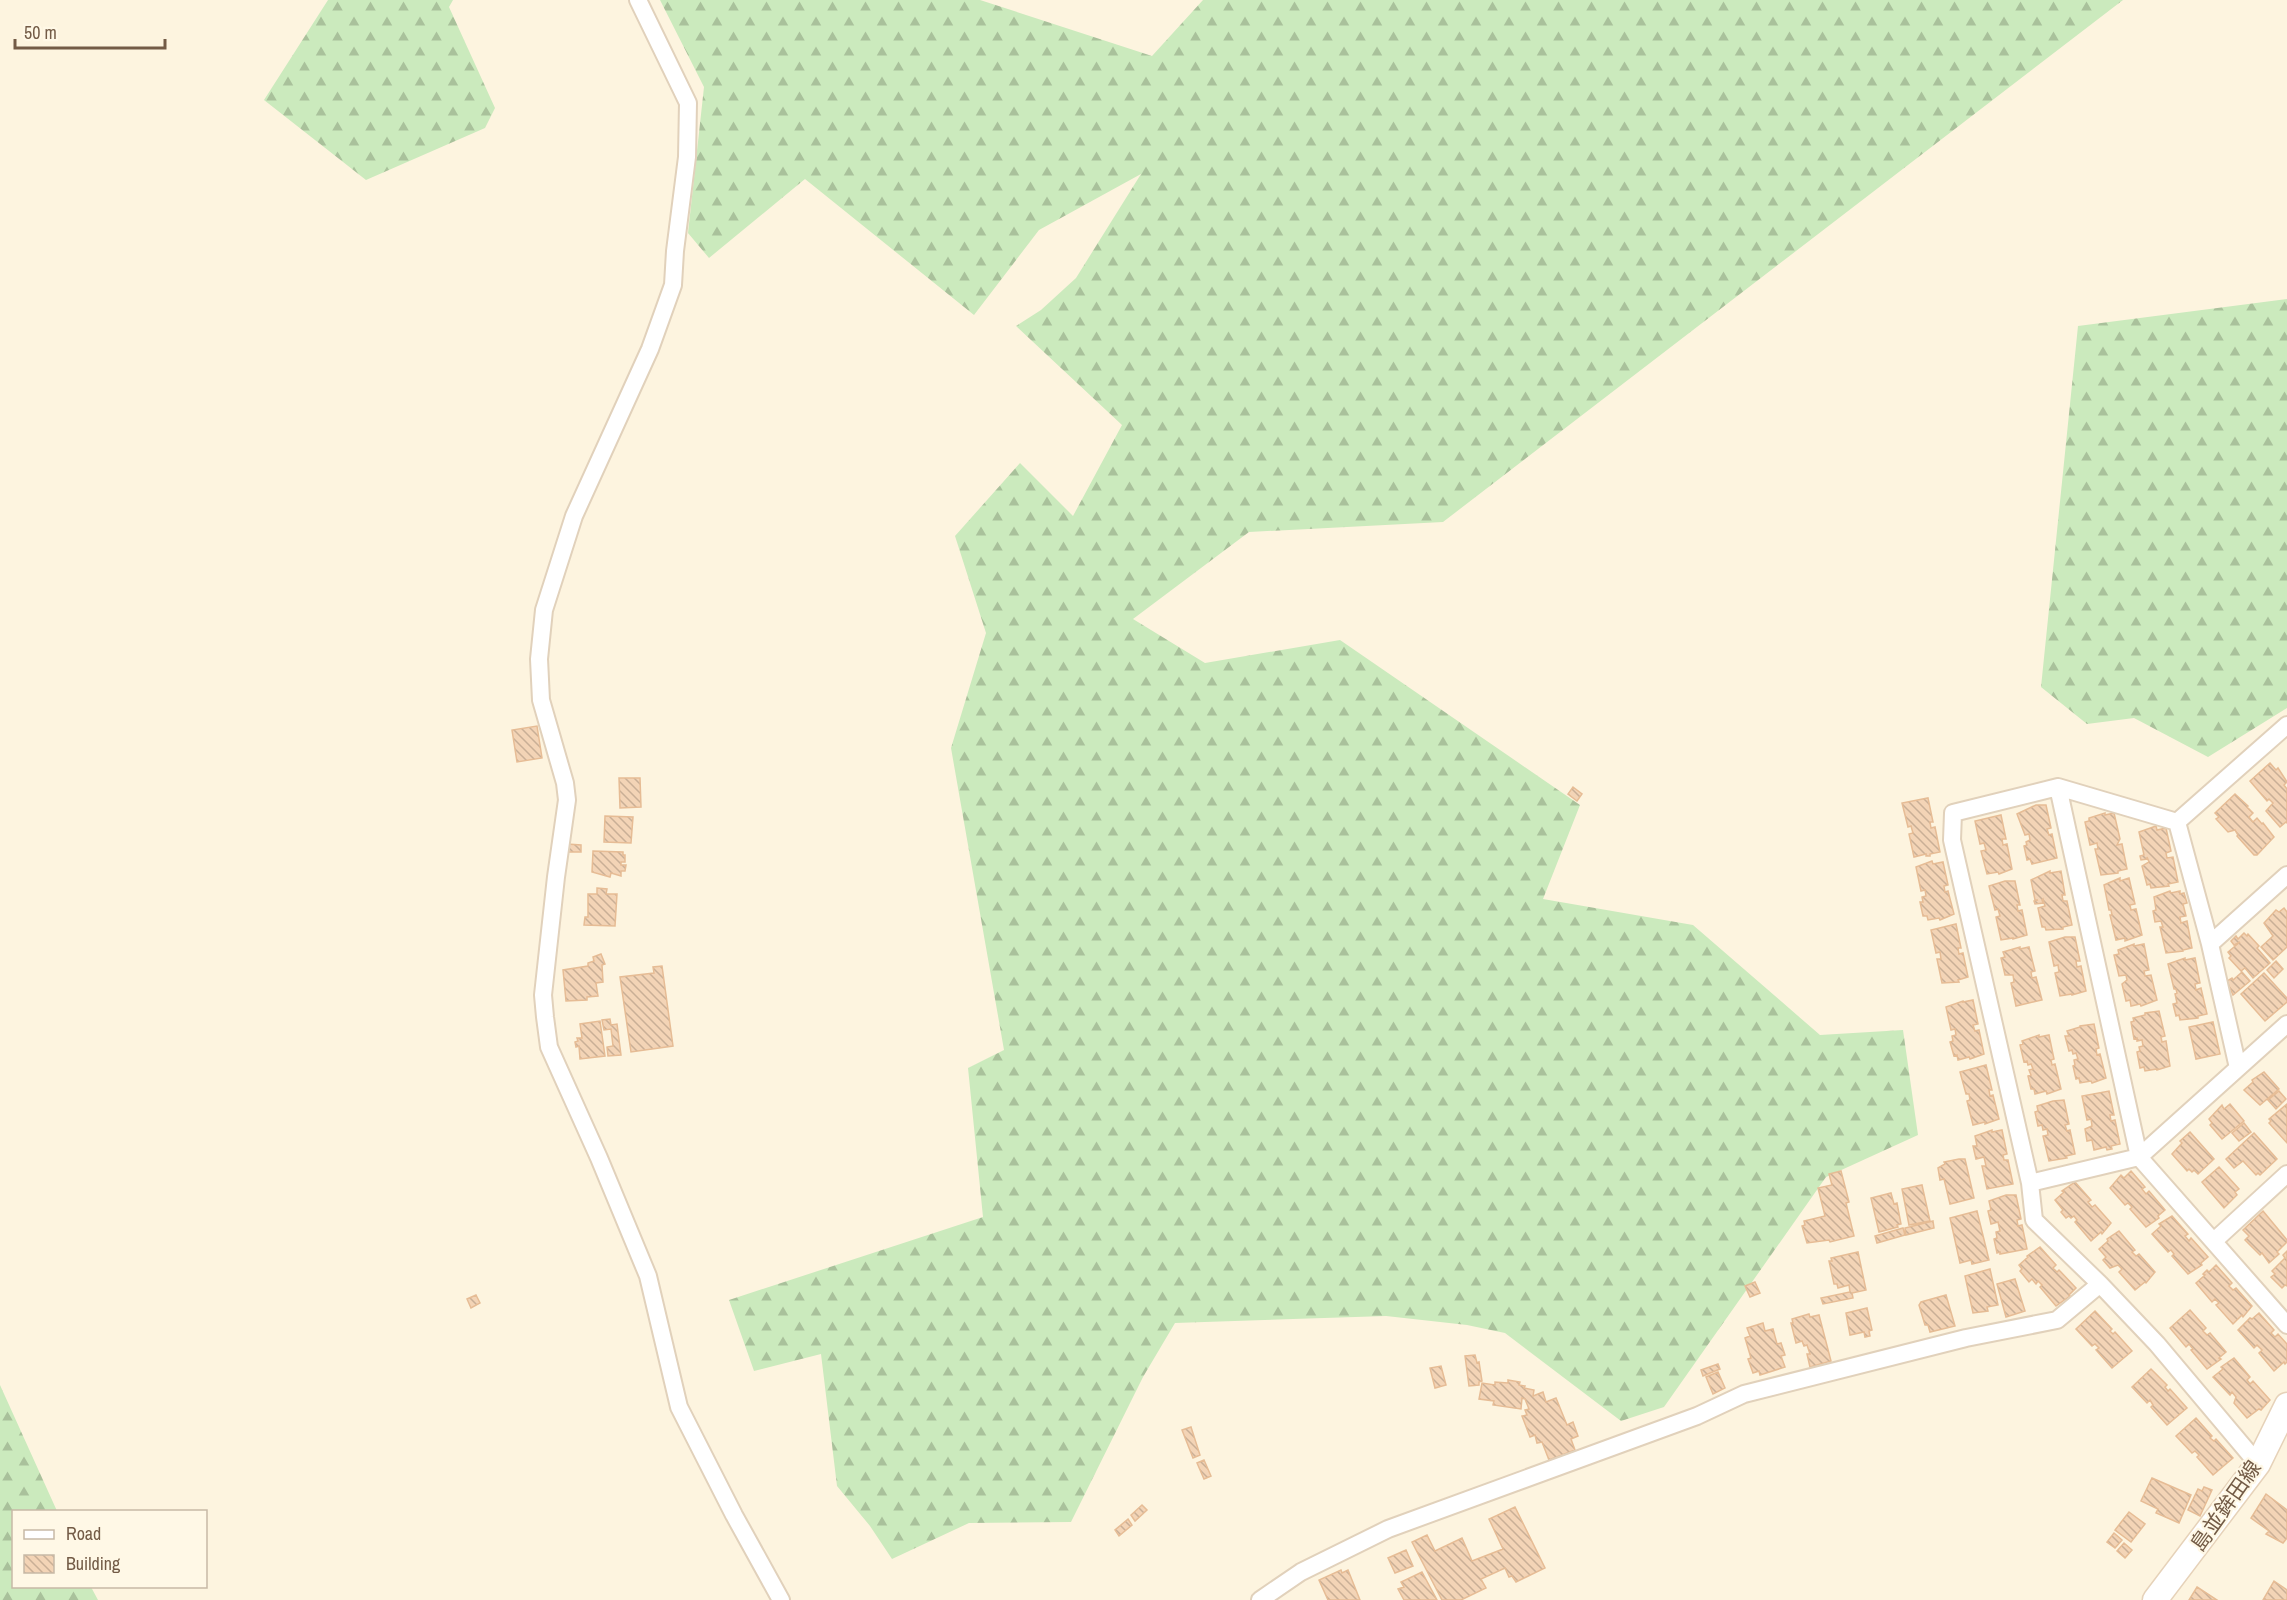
<svg xmlns="http://www.w3.org/2000/svg" width="2287" height="1600" viewBox="0 0 2287 1600" font-family="'Archivo Narrow','Noto Sans JP',sans-serif">
<defs>
<pattern id="forest-firs" width="22" height="20" patternUnits="userSpaceOnUse" patternTransform="scale(1.5)"><rect width="22" height="20" fill="#cbeabd"/><path d="M5 1l3.5 6h-7zM16 11l3.5 6h-7z" fill="#a9c19b"/></pattern>
<pattern id="building-back-hatch" width="6" height="6" patternUnits="userSpaceOnUse" patternTransform="scale(1.5)"><rect width="6" height="6" fill="#f3d4b6"/><path d="M-1 5l2 2M0 0l6 6M5-1l2 2" fill="none" stroke="#c9af96"/></pattern>
</defs>
<rect width="100%" height="100%" fill="#fdf4df"/>
<path fill="url(#forest-firs)" d="M328,0H453L449,7L495,108L485,128L366,180L264,100Z
M660,0H980L1152,56L1203,0H2123L1443,522L1249,532L1133,619L1205,663L1340,640L1580,805L1543,899L1693,925L1820,1035L1903,1030L1918,1135L1826,1177L1664,1407L1621,1421L1505,1333L1467,1325L1386,1316L1175,1323L1143,1377L1071,1522L969,1523L892,1559L870,1526L837,1486L821,1354L754,1371L729,1300L983,1217L968,1068L1004,1050L951,748L986,633L955,536L1020,463L1073,516L1122,425L1016,326L1041,310L1076,278L1141,174L1039,230L974,315L805,179L709,258L688,233L704,87Z
M2287,299V708L2208,757L2134,718L2087,724L2041,687L2078,326Z
M0,1385L57,1511L14,1512V1586L91,1587L98,1600H0Z"/>
<path fill="url(#building-back-hatch)" stroke="#e6bc95" stroke-width="1.5" d="M537,726L542,758L517,762L512,730Z
M2270,763L2276,770L2278,768L2287,782L2284,785L2287,789V823L2286,822L2280,827L2266,811L2273,803L2269,799L2267,801L2250,781Z
M619,778H640L641,807L620,808Z
M1573,787L1582,794L1577,801L1568,794Z
M2235,794L2248,806L2247,807L2253,813L2249,817L2253,822L2257,818L2262,824L2263,823L2274,837L2257,855H2254L2237,836L2238,835L2235,830L2228,832L2216,819L2219,817L2215,813Z
M1928,798L1933,822H1930L1931,828L1935,827L1940,852L1930,854V856H1926V854L1914,857L1909,834L1913,833L1911,826L1908,827L1902,803Z
M2036,805H2046L2051,828L2047,829L2049,835L2052,834L2057,858L2032,864L2030,859L2027,860L2024,846L2027,845L2026,842L2030,840L2029,834L2025,835L2017,814Z
M2105,813V815L2114,813L2120,839L2117,845L2122,844L2127,869L2118,871V873L2101,875L2095,849H2098L2097,843L2090,845L2085,822L2089,821V818Z
M2001,815L2006,839H2002L2003,845L2007,844L2012,869L1999,874L1998,872L1987,874L1981,851L1986,850L1984,843L1980,844L1975,821Z
M605,816L633,817L631,843L604,842Z
M2156,826L2157,830L2166,828L2171,851L2166,853L2167,858L2173,857L2178,882L2168,884L2169,886L2151,888L2150,884L2147,885L2142,866L2149,862L2147,857V859L2141,860L2140,856L2144,855L2139,832Z
M567,844L581,845V852H567Z
M593,851L623,852V855H625V862H621V865H626L625,871H621V876L611,873L610,877L592,872Z
M1932,861L1933,864L1943,862L1948,885L1944,886L1945,892L1948,891L1954,914L1940,920L1939,918L1928,920L1927,916H1923L1920,902H1923L1922,897L1926,896L1925,890L1921,891L1916,867Z
M2050,871V873L2061,871L2065,895H2062L2063,901H2067L2072,925L2063,927V929L2046,930L2045,927H2042L2038,908L2045,906L2043,899L2042,900L2043,903L2035,904L2034,901L2038,900H2035L2031,880Z
M2120,878V881L2129,878L2135,904L2130,905L2131,910L2136,909L2142,935L2125,941V938L2116,940L2110,915H2112L2111,910H2109L2104,885Z
M2005,881H2015L2020,905H2017L2018,911L2022,910L2027,935L2013,939V938L2001,940L1996,917L2000,916L1998,909L1995,910L1989,886Z
M597,888L607,889L606,894H617L615,926L584,925L585,917H588V894H597Z
M2170,891L2171,893L2180,891V894L2184,893L2187,903L2183,904L2186,916L2180,917L2181,923L2187,921L2192,948L2183,950V951L2166,953L2160,927H2163L2161,921L2155,922L2153,911L2156,910L2154,897Z
M2284,908L2287,912V947L2273,960L2261,947L2273,936L2264,923L2276,910L2279,912Z
M1956,924L1961,948H1958L1959,954L1963,953L1968,977L1958,980L1959,982L1942,983L1937,959H1941L1940,952L1936,953L1931,930Z
M2244,933L2247,936L2248,934L2259,946L2257,948L2270,963L2253,978L2245,968L2241,971L2229,958L2231,956L2228,952L2240,942L2234,945L2231,941L2236,936L2238,939Z
M2065,937H2075L2080,961H2076L2077,967L2081,966L2086,991L2072,995V994L2060,996L2055,973L2059,972L2058,965L2054,966L2049,942Z
M2134,944V946L2144,944L2149,970L2144,971L2145,976L2151,975L2157,1000L2141,1006L2140,1004L2131,1006L2130,1000L2126,1001L2122,984L2127,980L2126,975L2119,976L2114,955L2119,954L2118,950Z
M2020,947V949L2029,947L2035,971L2031,972L2032,978L2036,977L2042,1000L2016,1006L2011,983L2014,982L2013,975H2005L2001,958L2005,957L2003,952Z
M601,954L605,964L602,965L603,982L596,983L598,996L587,997V1000L566,1001L563,970L588,966V963L594,961L593,957Z
M2185,958V960L2195,958L2200,983L2195,984L2196,990L2201,988L2207,1014L2198,1016V1018L2180,1020L2179,1015L2176,1016L2173,1004L2177,1003L2175,994L2177,993L2176,989H2174L2168,964Z
M2276,961L2283,969L2274,978L2267,970Z
M662,966L673,1046L631,1052L620,977L654,973L653,967Z
M2242,972L2250,981L2233,995L2227,981L2232,978L2233,980Z
M2264,973L2287,998V1002L2265,1021L2241,994Z
M1973,1000L1978,1024L1973,1025L1975,1031L1979,1030L1984,1054L1970,1059L1969,1057L1958,1060L1957,1055L1954,1056L1950,1042L1953,1041L1952,1036L1956,1035L1955,1029L1951,1030L1946,1007L1963,1001V1002Z
M2159,1011L2165,1036L2161,1037L2162,1042L2166,1041L2170,1066L2157,1070V1069L2145,1071L2144,1067L2140,1068L2137,1052L2140,1051L2139,1047L2143,1046L2142,1040L2137,1041V1038L2134,1039L2131,1022L2134,1021L2133,1018L2145,1015V1013Z
M610,1019L611,1025L617,1024L621,1055L608,1056L607,1047L613,1046L611,1029L604,1030L602,1020Z
M600,1021L605,1056L580,1059L579,1046L576,1047L575,1042L578,1041L577,1038H582L580,1024Z
M2213,1022L2220,1054L2196,1059L2189,1027Z
M2094,1024L2099,1048L2096,1049L2097,1055L2100,1054L2106,1078L2092,1083L2091,1081L2080,1083L2079,1078L2076,1079L2073,1066L2075,1065L2074,1060L2078,1059L2076,1053L2073,1054L2072,1050L2069,1051L2065,1036H2069L2067,1031L2080,1027V1026Z
M2039,1035V1037L2049,1035L2054,1059L2051,1060L2052,1065L2055,1064L2061,1089L2047,1094L2046,1091L2035,1094L2034,1089H2031L2028,1076L2031,1075L2029,1070L2033,1069L2031,1064L2028,1065L2027,1061L2024,1062L2020,1045L2023,1044L2022,1041Z
M1986,1065L1992,1090H1989L1990,1096L1993,1095L1999,1119L1985,1124V1122L1973,1125L1967,1101L1970,1100L1969,1094H1966L1960,1072Z
M2264,1072L2279,1089L2260,1105L2244,1090L2253,1082L2252,1080Z
M2109,1091L2114,1115H2110L2111,1121L2115,1120L2120,1144L2111,1146L2112,1149L2107,1150L2106,1147L2094,1150L2092,1140L2087,1141L2085,1129L2092,1126L2091,1119L2087,1120L2082,1096Z
M2279,1091L2286,1099L2276,1109L2268,1100Z
M2064,1100L2069,1124L2065,1125L2067,1131L2070,1130L2075,1154L2066,1156L2067,1158L2049,1161L2043,1136L2048,1135L2047,1129L2043,1130L2042,1125L2038,1126L2035,1112L2038,1111L2037,1106L2053,1101Z
M2230,1104L2244,1121L2222,1139L2210,1125L2212,1123L2209,1119L2222,1105L2224,1109Z
M2287,1104V1143L2269,1123L2271,1121L2269,1119Z
M2244,1123L2251,1132L2239,1141L2232,1133Z
M1992,1130V1132L2002,1130L2007,1154L2003,1155L2004,1160H2008L2013,1184L1987,1189L1982,1166H1986L1984,1157L1976,1159L1973,1146H1977L1975,1136Z
M2190,1132L2214,1159L2198,1174L2194,1170L2192,1172L2189,1169L2187,1171L2172,1154L2182,1143L2180,1141Z
M2254,1133L2277,1159L2260,1175L2258,1173L2256,1175L2243,1161L2234,1168L2226,1159Z
M1959,1159H1965L1974,1198L1950,1204L1944,1179L1940,1180L1938,1168L1945,1164L1944,1162Z
M2219,1167L2239,1189L2235,1192L2237,1195L2224,1208L2202,1182Z
M1841,1171L1849,1202L1846,1203L1854,1236L1830,1242L1829,1240L1807,1243L1802,1226L1805,1225L1804,1221L1825,1216L1818,1188L1832,1185L1829,1174Z
M2131,1171L2145,1187L2142,1189L2146,1194L2149,1191L2165,1210L2158,1216L2159,1218L2146,1227L2130,1209L2132,1207L2128,1203L2125,1205L2110,1188L2121,1175L2124,1178Z
M2075,1182L2091,1200L2088,1202L2092,1207L2095,1205L2111,1223L2102,1234L2101,1232L2091,1241L2075,1222L2077,1220L2074,1216L2071,1218L2069,1216L2066,1218L2061,1212L2063,1210L2055,1200L2064,1192L2062,1191Z
M1922,1185L1930,1221L1909,1225L1902,1189Z
M1891,1193L1894,1204L1897,1203L1901,1224L1897,1225L1898,1227L1879,1232L1871,1198Z
M2006,1195H2016L2021,1219L2017,1220L2018,1226L2022,1225L2027,1249L2000,1254V1252L1997,1253L1994,1239L1997,1238L1996,1232L2000,1231L1998,1222L1991,1224L1988,1211L1991,1210L1989,1201Z
M1977,1211L1989,1260L1972,1264L1971,1260L1960,1263L1950,1218Z
M2263,1211L2287,1240V1242L2277,1252L2279,1254L2269,1263L2262,1253L2260,1255L2245,1240L2249,1236L2243,1230Z
M2172,1216L2188,1234L2185,1236L2189,1241L2191,1238L2208,1257L2201,1263L2202,1265L2188,1274L2172,1256L2174,1254L2171,1250L2168,1252L2152,1234L2161,1226L2159,1224Z
M1933,1221L1934,1228L1906,1235L1905,1228Z
M1903,1228L1905,1235L1877,1243L1875,1236Z
M2119,1231L2135,1250L2132,1252L2136,1256L2139,1254L2155,1272L2146,1283L2145,1282L2135,1290L2119,1272L2122,1269L2118,1265L2110,1268L2103,1260L2106,1257L2099,1249L2108,1241L2107,1239Z
M2040,1247L2056,1265L2053,1268L2057,1272L2059,1270L2076,1288L2069,1295L2070,1296L2056,1306L2040,1287L2042,1285L2038,1281L2036,1284L2032,1279L2029,1282L2020,1271L2022,1269L2019,1265L2028,1257L2027,1256Z
M2287,1251V1286L2285,1285L2282,1288L2271,1277L2275,1274L2272,1271L2285,1258L2283,1255Z
M1858,1252L1866,1290L1852,1293L1853,1298L1823,1304L1821,1298L1850,1292L1849,1285L1838,1288L1837,1284H1834L1829,1261H1832L1831,1258Z
M2216,1265L2232,1283L2229,1286L2233,1290L2236,1288L2252,1306L2243,1317L2242,1315L2233,1324L2216,1305L2219,1303L2215,1299L2212,1302L2196,1283L2205,1275L2203,1274L2207,1270L2209,1272Z
M1990,1269L1998,1305L1987,1307L1988,1311L1973,1313L1965,1276Z
M2015,1279L2025,1311L2006,1317L1997,1284Z
M1755,1282L1760,1293L1750,1297L1745,1286Z
M476,1295L480,1303L471,1308L467,1299Z
M1946,1295L1955,1326L1930,1332L1928,1325H1925L1919,1305L1921,1302Z
M1867,1308L1872,1330L1869,1331L1870,1336L1865,1337L1864,1332L1850,1335L1846,1313Z
M2190,1310L2206,1328L2203,1331L2207,1335L2210,1333L2226,1352L2219,1358L2221,1359L2207,1369L2191,1350L2193,1349L2189,1344L2186,1347L2170,1328Z
M2095,1311L2112,1329L2110,1331L2113,1334L2115,1332L2132,1351L2112,1368L2096,1350L2099,1348L2095,1344L2092,1346L2076,1329Z
M2259,1313L2274,1330L2271,1333L2275,1337L2278,1334L2287,1344V1362L2285,1364L2284,1362L2274,1371L2259,1353L2262,1350L2257,1345L2254,1348L2238,1330L2250,1318L2252,1319Z
M1809,1314L1810,1317L1819,1315L1831,1361L1810,1367L1807,1354H1810L1807,1345L1804,1346L1802,1341L1796,1343L1791,1323H1793L1792,1319Z
M1763,1323L1765,1331L1773,1329L1777,1344L1781,1343L1785,1355L1781,1356L1785,1367L1760,1375L1759,1371L1753,1373L1748,1359L1751,1358L1745,1338L1750,1336L1747,1328Z
M1475,1355L1477,1363L1479,1362L1482,1381L1479,1382V1385L1469,1386L1465,1356Z
M2234,1358L2250,1377L2247,1380L2250,1384L2253,1381L2270,1400L2261,1410L2259,1409L2247,1418L2234,1403L2236,1397L2232,1392L2230,1395L2213,1377L2223,1369L2221,1367Z
M1718,1364L1720,1369L1703,1376L1701,1370Z
M1441,1366L1446,1385L1435,1388L1430,1368Z
M2151,1369L2167,1385L2165,1387L2168,1391L2170,1389L2187,1408L2167,1425L2151,1407L2153,1405L2150,1400L2147,1403L2132,1387Z
M1718,1372L1725,1388L1713,1394L1706,1377Z
M1508,1380L1520,1382L1519,1385L1525,1386L1524,1388L1534,1390L1533,1396L1543,1392L1546,1402L1556,1398L1567,1425L1573,1422L1578,1436L1571,1439L1575,1450L1549,1460L1542,1442L1537,1443L1535,1435L1530,1437L1522,1416L1527,1415L1525,1410L1529,1409L1525,1399L1522,1398L1521,1409L1493,1405L1494,1401L1479,1399L1482,1383L1495,1385V1382L1508,1383Z
M2196,1418L2212,1436L2210,1438L2214,1441L2216,1439L2233,1458L2213,1475L2197,1457L2199,1455L2195,1451L2192,1453L2176,1436Z
M1191,1427L1200,1455L1193,1458L1182,1430Z
M1204,1460L1211,1476L1204,1479L1197,1463Z
M2152,1478L2191,1495L2179,1523L2156,1513L2158,1509L2141,1501Z
M2204,1487L2212,1490L2200,1516L2188,1510L2198,1489L2202,1491Z
M2266,1494L2287,1510V1538L2283,1543L2266,1534L2269,1531L2251,1518Z
M1142,1505L1147,1510L1135,1521L1131,1515Z
M1515,1507L1545,1568L1516,1582L1512,1576L1509,1577L1505,1568L1481,1579L1486,1588L1461,1600H1442L1412,1542L1427,1535L1435,1551L1462,1538L1472,1561L1503,1549L1489,1519Z
M2129,1512L2145,1524L2131,1542L2115,1530Z
M1128,1519L1132,1525L1119,1536L1115,1530Z
M2114,1533L2122,1540L2115,1548L2107,1542Z
M2124,1543L2132,1550L2125,1558L2117,1551Z
M1406,1550L1413,1566L1395,1573L1388,1558Z
M1341,1570L1342,1573L1348,1570L1360,1600H1328L1319,1580Z
M1422,1572L1437,1600H1404L1398,1589L1404,1587L1401,1582Z
M2274,1581L2287,1590V1600H2263Z
M2197,1587L2217,1600H2189Z"/>
<g fill="none" stroke-linecap="round" stroke-linejoin="round">
<defs>
<path id="minor" d="M638,0L688,103L687,157L675,251L673,285L650,349L574,516L544,610L539,659L541,700L565,783L567,800L556,877L543,995L545,1017L549,1047L599,1158L648,1276L679,1407L734,1515L781,1600
M2058,787L2139,1157L2287,1325
M2177,822L2210,944
M2238,1068L2210,944L2287,875
M2030,1183L2139,1157L2287,1024
M2214,1241L2287,1174
M2258,1464L2157,1344L2100,1284L2034,1220L2030,1183L1952,840L1953,813L2058,787L2177,822L2287,725
M1260,1600L1301,1572L1388,1529L1697,1416L1744,1394L1966,1338L2057,1320L2100,1284"/>
<path id="secondary" d="M2155,1600L2258,1464L2287,1405"/>
</defs>
<use href="#minor" stroke="#e1d1bb" stroke-width="20"/>
<use href="#secondary" stroke="#e6d2b9" stroke-width="27"/>
<use href="#minor" stroke="#fff" stroke-width="16"/>
<use href="#secondary" stroke="#fff" stroke-width="24"/>
</g>
<g text-anchor="middle" stroke-width="4.5" stroke-linejoin="round" paint-order="stroke">
<g font-size="21" fill="#735b46" stroke="#fff8e6">
<text transform="translate(2226 1506) rotate(-55)" y="7">島並鉾田線</text>
</g>
</g>
<rect x="12" y="1510" width="195" height="78" fill="#fff8e6" stroke="#c7b9a6" stroke-width="1.5"/>
<rect x="24" y="1530" width="30" height="9" fill="#ffffff" stroke="#c7b9a6" stroke-width="1.5"/>
<text x="66" y="1540" font-size="18" fill="#735b46">Road</text>
<rect x="24" y="1555" width="30" height="18" fill="url(#building-back-hatch)" stroke="#c7b9a6" stroke-width="1.5"/>
<text x="66" y="1570" font-size="18" fill="#735b46">Building</text>
<path d="M15 39v9h150v-9" fill="none" stroke="#735b46" stroke-width="3"/>
<text x="24" y="39" font-size="18" fill="#735b46" stroke="#fff8e6" stroke-width="4.5" paint-order="stroke">50 m</text>
</svg>
